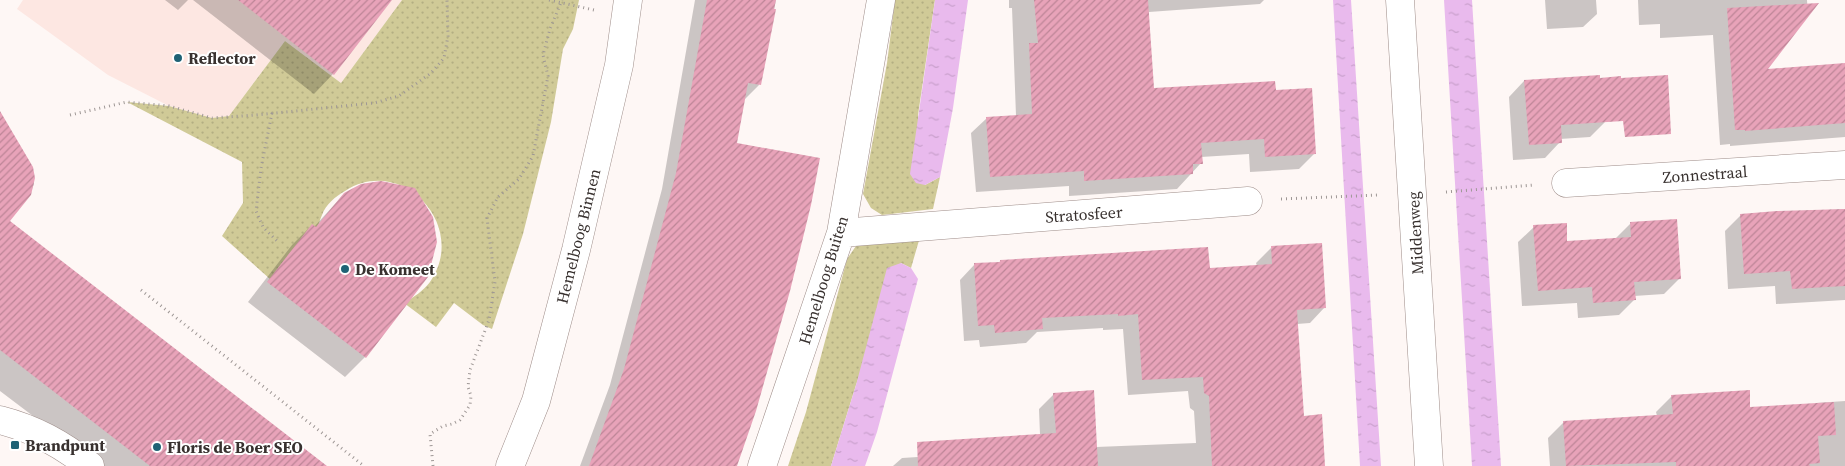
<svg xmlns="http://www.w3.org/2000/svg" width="1845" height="466" viewBox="0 0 1845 466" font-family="'Source Serif 4',serif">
<defs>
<pattern id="grass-dots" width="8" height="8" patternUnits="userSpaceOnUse" patternTransform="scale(1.25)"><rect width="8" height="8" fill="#d0ca97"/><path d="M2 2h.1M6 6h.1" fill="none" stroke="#b3ae82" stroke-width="1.8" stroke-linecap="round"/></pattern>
<pattern id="water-ripples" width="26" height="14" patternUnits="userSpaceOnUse" patternTransform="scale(1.25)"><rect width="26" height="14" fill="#e9baed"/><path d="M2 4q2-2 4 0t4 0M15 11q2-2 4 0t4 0" fill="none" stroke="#c9a0cc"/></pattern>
<pattern id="building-hatch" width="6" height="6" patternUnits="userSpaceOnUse" patternTransform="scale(1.25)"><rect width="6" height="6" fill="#e8a3b9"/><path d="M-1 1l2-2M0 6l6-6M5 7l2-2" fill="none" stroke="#bd8597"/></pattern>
</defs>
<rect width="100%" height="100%" fill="#fef7f5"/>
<path fill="#fde7e2" d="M23,0H402L341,83L285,41L229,116L212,118L169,106L108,75L17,9Z"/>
<path fill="url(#grass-dots)" d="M402,0H579L573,29L563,49L551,122L523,234L492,329L483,325L454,303L436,327L404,303C414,297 423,291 430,282C469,226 402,154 345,191C335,197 326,204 322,215C319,221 318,228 315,233C312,238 306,242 302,246C291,257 281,268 270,279L222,236L243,203L242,162L127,102L169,106L212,118L229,116L285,41L341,83Z
M895,0H935L918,115L925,185L940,177L933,209L882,215L871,208L863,194L887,63Z
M920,237L911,268L901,263L856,385L831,466H788L806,412L847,259L856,246L865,238Z"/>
<path fill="url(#water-ripples)" d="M935,0H968L953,108L940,177L925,185L916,183L910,174Z
M1333,0H1351L1381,466H1360Z
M1444,0H1472L1501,466H1472Z
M901,263L911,268L918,279L877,432L865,466H831L856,385L887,268Z"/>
<path fill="#0003" d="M165,0H188L178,10Z
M193,0H390L333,74L314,94Z
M695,0H776L759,85L744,100L735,144V466H580L610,385L662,189Z
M1009,0H1264L1260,4L1149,12L1147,14L1152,89L1274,92L1315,153L1299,169L1250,172L1249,154L1201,157V163L1177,189L1069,196V186L976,192L971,133L987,118L1016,116L1012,8H1009Z
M1545,0H1596L1597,14L1583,27L1547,29Z
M1638,0H1807L1808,15L1765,70L1845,65V137L1730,146V144L1720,145L1713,35L1660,38V24L1639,25Z
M1524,81L1605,122L1590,137L1560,139V142L1545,158L1513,160L1509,97Z
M0,116L33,173L34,184L30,194L8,222L326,466H99L0,391Z
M344,194L365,357L345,377L248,302L292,245L312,225L314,227Z
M1845,209V300L1776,304L1775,286L1728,289L1725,231L1741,215Z
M1631,223L1680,278L1664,294L1634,296L1635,299L1619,315L1578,318L1577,303L1522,306L1518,242L1534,227L1566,242L1615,239Z
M1271,248L1325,307L1310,323L1297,324L1303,417L1323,466H893L902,458L949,455L1040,435L1039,409L1054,394L1096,447L1196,443L1194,411L1190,408L1188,391L1128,395L1123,329L1103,330V328L1037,332L1026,343L980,347L979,340L964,341L960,280L975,264L999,263L1000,261L1208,270L1257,266L1256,263Z
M1672,396L1749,409L1814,405L1816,403L1845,401V466H1550L1548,438L1564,422L1657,416L1656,412Z"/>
<path fill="url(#building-hatch)" d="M238,0H392L334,75Z
M707,0H776L774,9H776L761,85L748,83L737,143L820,158L811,205L790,291L756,411L737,466H589L624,369L676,173Z
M1034,0H1148L1154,88L1275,81L1276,90L1312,88L1316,154L1265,157L1264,139L1201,143L1203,164H1193V174L1084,181V171L990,177L986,117L1032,114L1029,43H1038Z
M1819,3L1768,69L1845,63V123L1745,131V130H1735L1727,8Z
M1600,75V78L1621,76V78L1668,75L1671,134L1625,137L1623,121L1561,125L1562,143L1529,145L1524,80Z
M0,111L33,167L35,178L31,195L10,221L327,466H150L0,350Z
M381,181L415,188L433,217L437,242L428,277L366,358L267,282L312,224L316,227L344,193L361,184Z
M1845,209V286L1792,289L1790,271L1744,274L1740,214L1777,211Z
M1677,219L1681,279L1634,282L1636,300L1593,303L1592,287L1538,291L1533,225L1567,223V241L1631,237L1630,222Z
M1322,243L1326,308L1297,310L1304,416L1322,414L1325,466H1212L1209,396L1204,393L1203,377L1142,380L1138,314L1118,316V314L1042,318L1043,329L995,333L994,325L978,326L974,263L1000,262V260L1208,247L1210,268L1272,264L1271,246Z
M1094,390L1098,466H918L917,442L1056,433L1053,393Z
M1750,390V407L1834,402L1836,435L1818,436L1820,463L1809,464L1810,466H1676V462L1566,466L1563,421L1673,414L1671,395Z"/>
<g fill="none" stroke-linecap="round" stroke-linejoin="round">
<defs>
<path id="minor" d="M1400,0L1429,466
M1566,183L1845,165
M841,233L1248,201
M0,420C35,429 61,444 90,466
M510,466L536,401L576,250L619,65L628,0
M762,466L841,233L881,0"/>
</defs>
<use href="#minor" stroke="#9e8d89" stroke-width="29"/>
<path stroke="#9e9795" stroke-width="3" stroke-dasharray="1 4" stroke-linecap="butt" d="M549,0L594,10
M272,113L261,168L256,211L263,227L277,241
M70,115L127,102L169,106L212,118L256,115L374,103L399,96L431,73L444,58L448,36L447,0
M1446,192L1534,185
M1281,199L1379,195
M141,290L364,466
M433,466L430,434L443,426L452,424L460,420L470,405L471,396L468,387L470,370L489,320L495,282L487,218L498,197L519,179L533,156L548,76L543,55L550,29L562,0"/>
<use href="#minor" stroke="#fff" stroke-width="28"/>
</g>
<g fill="#1f6275" stroke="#fff" stroke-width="2">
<circle cx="178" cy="58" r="5"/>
<circle cx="345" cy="269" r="5"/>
<rect x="10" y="440" width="10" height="10" rx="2.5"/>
<circle cx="157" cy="447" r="5"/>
</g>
<g text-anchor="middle" stroke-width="4" stroke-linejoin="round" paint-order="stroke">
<g font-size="16" font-weight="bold" fill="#38312f" stroke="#fff" text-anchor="start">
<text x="188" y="64">Reflector</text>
<text x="355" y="275">De Komeet</text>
<text x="25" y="451">Brandpunt</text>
<text x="167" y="453">Floris de Boer SEO</text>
</g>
<g font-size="16" fill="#38312f" stroke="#fff">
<text transform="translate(1705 174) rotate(-4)" y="6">Zonnestraal</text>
<text transform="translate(1084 214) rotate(-4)" y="6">Stratosfeer</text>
<text transform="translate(1415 233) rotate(-93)" y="6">Middenweg</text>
<text transform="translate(578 236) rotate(-76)" y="6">Hemelboog Binnen</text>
<text transform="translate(823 280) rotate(-73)" y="6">Hemelboog Buiten</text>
</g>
</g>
</svg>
